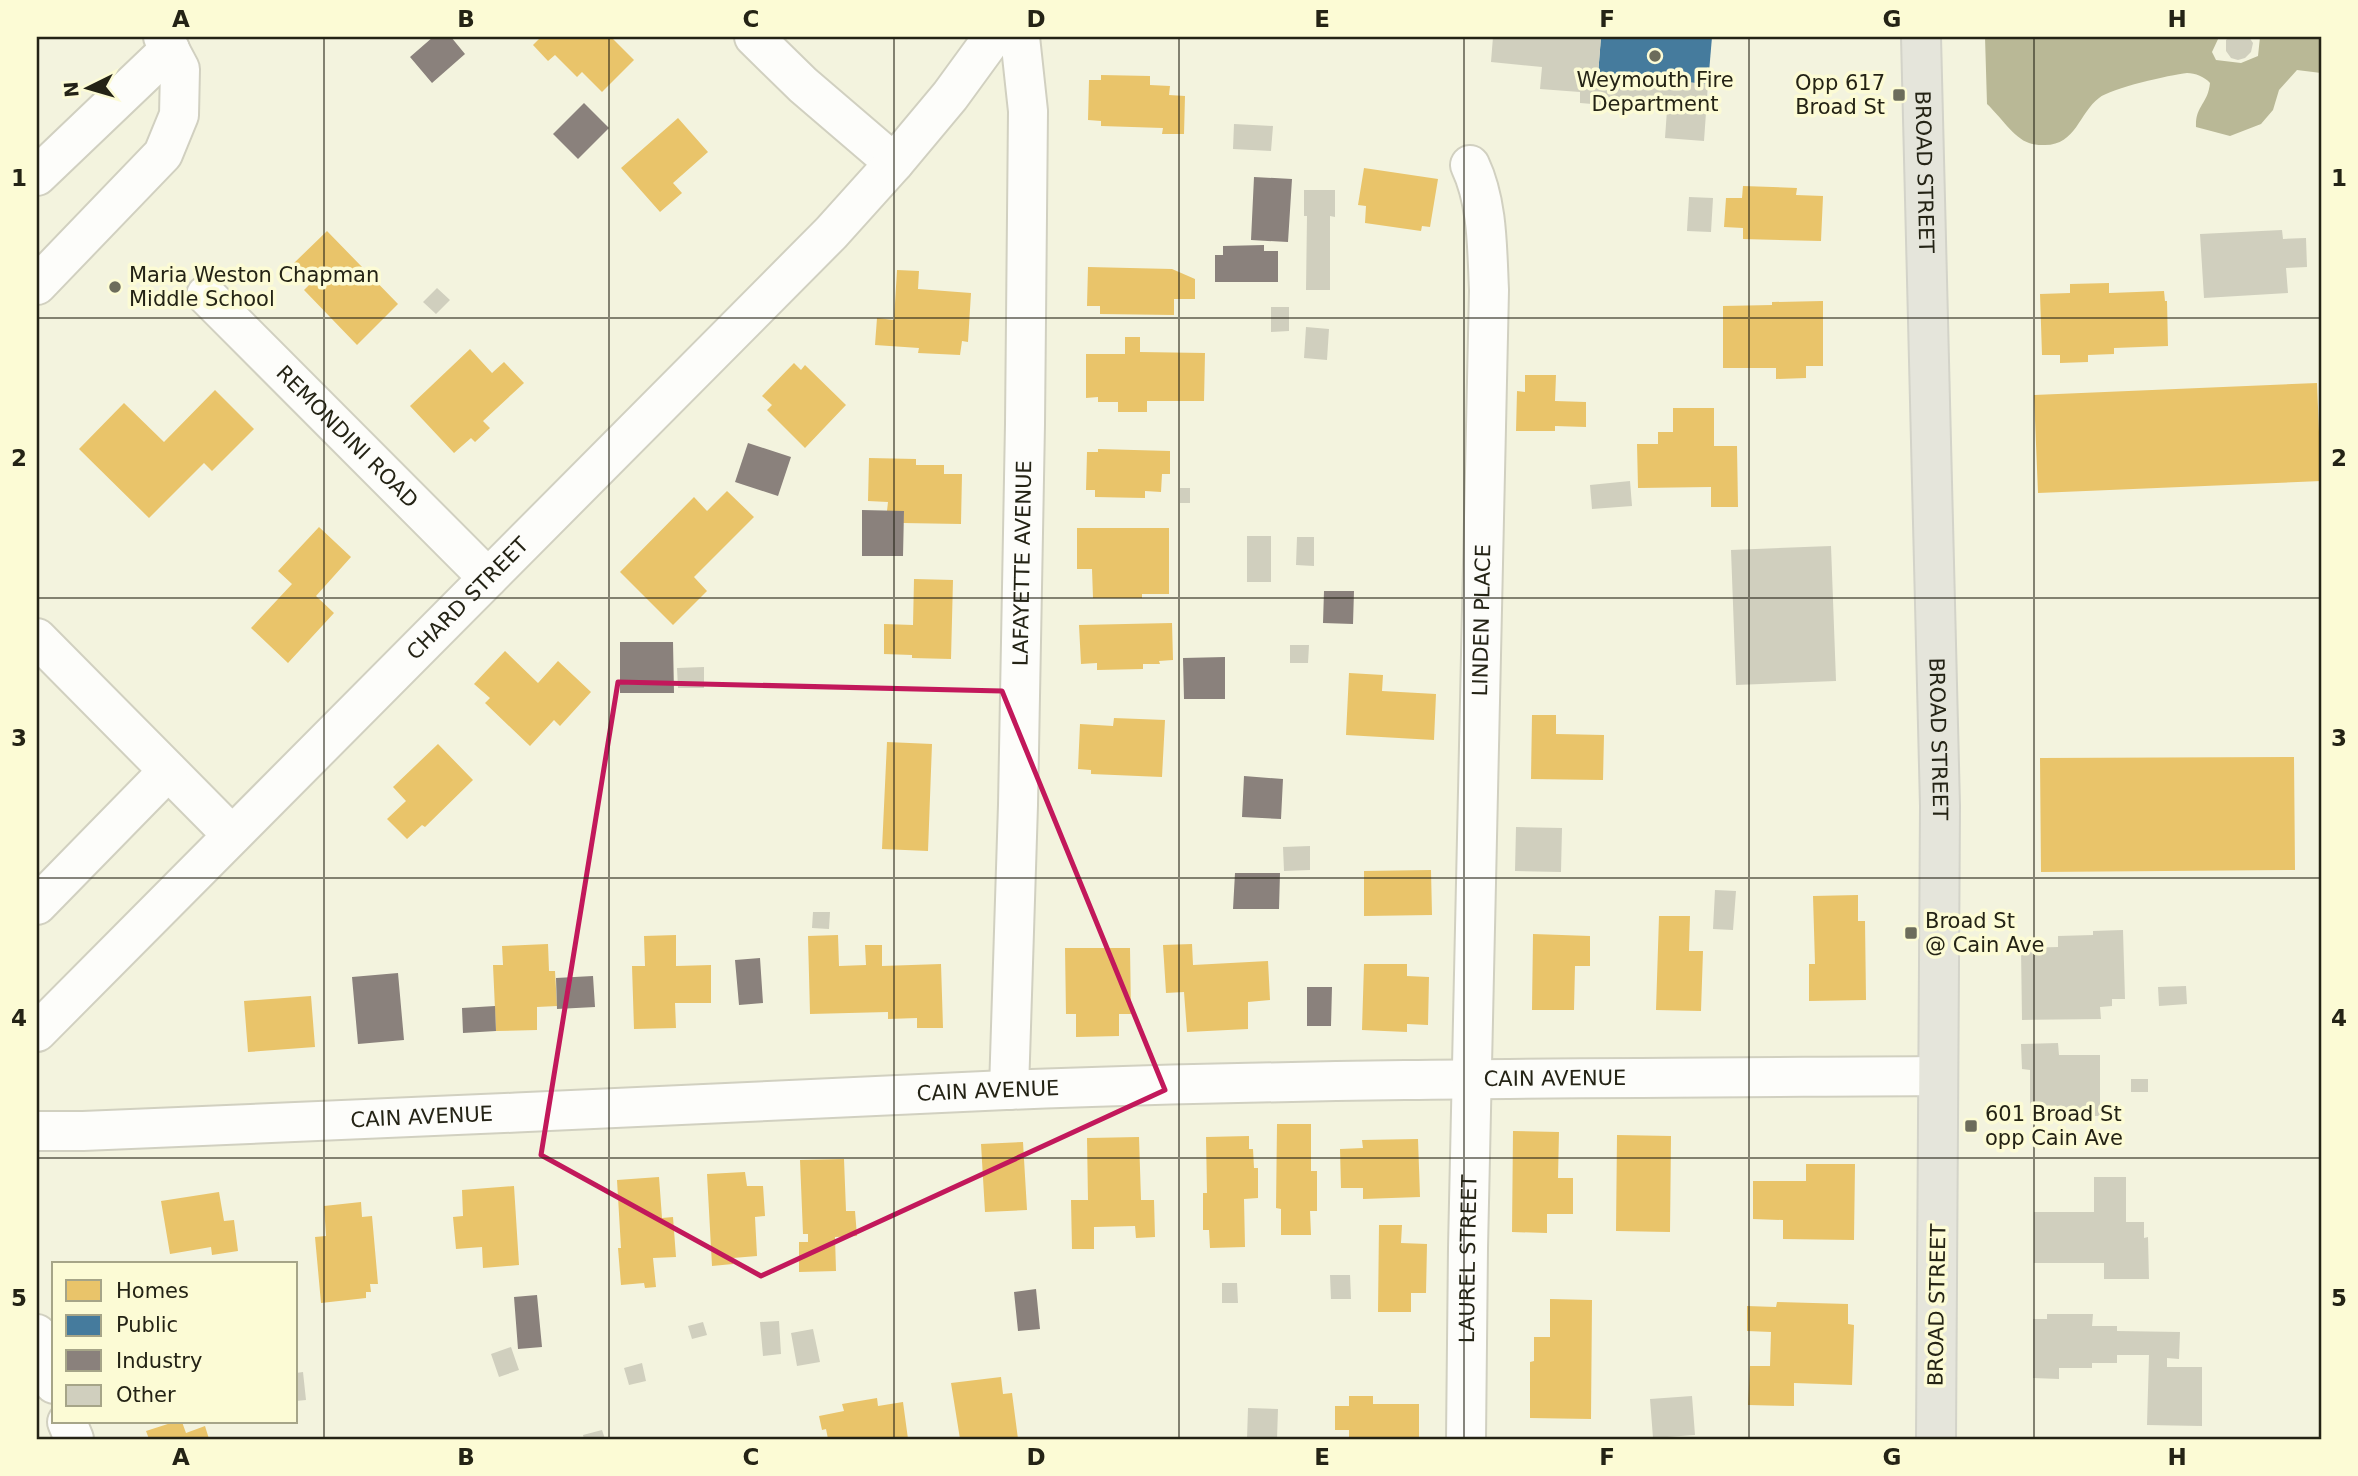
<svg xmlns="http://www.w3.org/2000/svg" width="2358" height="1476" viewBox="0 0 2358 1476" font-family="'DejaVu Sans',sans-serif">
<rect width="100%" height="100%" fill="#f3f3de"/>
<path fill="#b9b896" d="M1985,37H2219L2212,52L2216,60L2241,63L2258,56L2260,37H2321V73L2297,70L2279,90L2273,110L2261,124L2230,136L2196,127C2195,106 2208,104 2210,83C2205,77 2195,73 2187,73C2170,75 2111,88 2099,98C2079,113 2076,145 2045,145C2040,145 2034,145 2029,143C2014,138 2000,116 1987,104Z"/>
<path fill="#e9c46a" d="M541,37H611L634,60L602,92L582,72L577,77L555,55L548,61L533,45Z
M1101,75L1150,76V85L1170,86L1169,95L1185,96L1184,134H1162L1163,128L1101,126V121L1088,120L1089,80H1101Z
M678,118L708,152L673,183L682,193L660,212L621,168Z
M1364,168L1438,179L1430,227L1422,226L1421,231L1365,223L1366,206L1358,205Z
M1743,186L1797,188L1796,195L1823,196L1821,241L1743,239V228L1724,227L1726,198H1742Z
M327,231L398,304L357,345L304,290L311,283L293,264Z
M1088,267L1172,269L1195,279V299H1174V315L1100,314V306H1087Z
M897,270L919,271L918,289L971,293L968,342L962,341L960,355L918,353L919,348L875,345L877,318L894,320Z
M2109,283V293L2164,291L2165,301H2167L2168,346L2114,348V354L2088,355V362L2060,363V355H2042L2040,294L2070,293V284Z
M1823,301V366H1806V378L1776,379V368H1723V306L1772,305V302Z
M1125,337H1140V352L1205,353L1204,401H1147V412H1118V402H1098V397L1086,398V354H1125Z
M470,349L492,373L504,362L524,383L483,421L490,428L475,442L471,438L454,453L410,406Z
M794,363L801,370L805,365L846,405L805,448L767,410L772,405L762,396Z
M1525,375H1556L1555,401L1586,402V427L1555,426V431H1516L1517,391L1525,392Z
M2317,383L2321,481L2038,493L2034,395Z
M215,390L254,429L212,471L204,463L149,518L79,449L124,403L164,442Z
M1673,408H1714V446H1737L1738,507H1711V487L1638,488L1637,444H1658V432H1673Z
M1098,449L1170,451V474H1162L1161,492L1145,491V498L1095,497V490H1086L1087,452H1098Z
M869,458L916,459V465H944V474H962L961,524L903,523L904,511H887L888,502L868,501Z
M727,491L754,517L694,577L707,591L673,625L620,572L694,497L707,511Z
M319,527L351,557L316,596L334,613L288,663L251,628L292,584L278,571Z
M1077,528H1169V594H1142V598H1093L1092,569H1077Z
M914,579L953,580L951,659L912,658V655L884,654V624L913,625Z
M1172,623L1173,660L1159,661L1160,664H1143V669L1097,670V663L1081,664L1079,625Z
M505,651L538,683L558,661L591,692L560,726L554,720L530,746L485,703L490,698L474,684Z
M1349,673L1383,675L1382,691L1436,694L1434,740L1346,735Z
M1532,715H1556V734L1604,735L1603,780L1531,779Z
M1114,718L1165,720L1162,777L1091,774V770L1078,769L1080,724L1113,726Z
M887,742L932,744L928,851L882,849Z
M438,744L473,780L425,827L422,825L407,839L387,819L406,801L393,787Z
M2294,757L2295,870L2041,872L2040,758Z
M1431,870L1432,915L1364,916V871Z
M1858,895V921H1865L1866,1000L1809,1001V964H1815L1813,896Z
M1659,916H1690L1689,951H1703L1701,1011L1656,1010Z
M1533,934L1590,936V966H1575L1574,1010H1532Z
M676,935V966L711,965V1003H675L676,1028L634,1029L632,966H645L644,936Z
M838,935L839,966L866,965L865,945H882V966L941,964L943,1028H917V1018L888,1019V1012L810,1014L808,936Z
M548,944L549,971H555L557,1006L537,1007V1030L496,1031L493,965H503L502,946Z
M1192,944L1193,965L1268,961L1270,1000L1248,1002V1029L1187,1032L1184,992L1166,993L1163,945Z
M1065,948H1130L1131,1014H1119V1036L1076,1037V1014H1066Z
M1364,964H1407V976L1429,977L1428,1025L1407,1024V1032L1362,1030Z
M311,996L315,1047L248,1052L244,1001Z
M1277,1124H1311V1171H1317V1211H1310L1311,1235H1281V1209L1276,1208Z
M1513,1131L1559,1132L1558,1178H1573V1214H1547V1233L1512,1232Z
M1617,1135L1671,1136L1670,1232L1616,1231Z
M1249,1136V1149H1253L1254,1168H1258V1198L1244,1199L1245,1247L1210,1248L1209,1230H1203V1193H1207L1206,1137Z
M1139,1137L1141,1200H1154L1155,1237L1136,1238L1135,1226L1094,1227V1249H1072L1071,1200H1088L1087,1138Z
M1418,1139L1420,1197L1363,1199V1188H1341L1340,1149L1363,1148L1362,1140Z
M1023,1142L1027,1210L985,1212L981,1144Z
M844,1159L846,1211H855L857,1236L835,1237L836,1271L799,1272V1242H808V1234H803L800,1160Z
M1806,1164H1855L1854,1240L1783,1239V1220L1753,1219V1181H1806Z
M745,1172L747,1186H763L765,1216L755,1217L757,1256L733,1258V1264L712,1266L707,1174Z
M659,1177L662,1218L673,1217L676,1257L653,1258L656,1287L645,1288L644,1283L621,1285L618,1248H621L617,1180Z
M514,1186L519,1265L483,1268L482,1247L456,1249L453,1217L463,1216L462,1190Z
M219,1192L224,1221L234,1220L238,1251L212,1255L211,1247L170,1254L161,1201Z
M361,1202L362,1217L372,1216L378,1284H370L371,1292H366V1298L321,1303L315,1237L326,1236L324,1206Z
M1379,1225H1402L1401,1243L1427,1244L1426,1293H1411V1312H1378Z
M1550,1299L1592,1300L1591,1419L1530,1418V1362L1534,1361V1337H1550Z
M1777,1302L1848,1304V1324L1854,1325L1852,1385L1794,1383V1406L1748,1405L1750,1366H1770L1771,1332L1747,1331V1306L1776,1307Z
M1001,1377L1003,1394L1012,1393L1018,1439H960L951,1383Z
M1349,1396H1373V1404H1419V1439H1349V1430H1335V1406H1349Z
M877,1398L878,1406L903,1402L908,1439H828L826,1429L822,1430L819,1416L844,1411L842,1404Z
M174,1422H182L186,1433L205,1426L209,1439H149L146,1431Z"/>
<path fill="#457b9d" d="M1601,37H1712L1708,84L1598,75Z"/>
<path fill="#8a817c" d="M433,37H451L465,54L432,83L410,57Z
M584,103L609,128L578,159L553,134Z
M1254,177L1292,179L1288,242L1251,240Z
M1264,245V251H1278V282H1215V255H1223V246Z
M748,443L791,457L778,496L735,482Z
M862,510L904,511L903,556H862Z
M1324,591H1354L1353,624L1323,623Z
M620,642H673L674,693H620Z
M1225,657V699H1184L1183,658Z
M1244,776L1283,779L1281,819L1242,817Z
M1235,873H1280L1279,909H1233Z
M760,958L763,1003L739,1005L735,960Z
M398,973L404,1040L358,1044L352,977Z
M593,976L595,1007L557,1009L556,978Z
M1307,987H1332L1331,1026H1307Z
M495,1006L496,1031L463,1033L462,1008Z
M1036,1289L1040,1329L1018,1331L1014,1292Z
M537,1295L542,1347L518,1349L514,1297Z"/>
<path fill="#d0cfbe" d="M1493,37H1601L1598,75L1708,84L1704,141L1665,138L1667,110L1580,103V92L1540,89L1542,67L1491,62Z
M2229,37H2249L2253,43L2251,52L2245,58L2238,60L2231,58L2226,51V40Z
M1234,124L1273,126L1271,151L1233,149Z
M1304,190H1335V217L1330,216V290H1306L1307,216H1304Z
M1689,197L1713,198L1711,232L1687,231Z
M2282,230L2283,239L2306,238L2307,267L2286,268L2288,293L2204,298L2200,234Z
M437,288L450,300L436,314L423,302Z
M1271,307H1289V331L1271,332Z
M1306,327L1329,329L1327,360L1304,358Z
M1630,481L1632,506L1592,509L1590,485Z
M1180,488H1190V503H1180Z
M1247,536H1271V582H1247Z
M1297,537H1314V566L1296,565Z
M1831,546L1836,681L1736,685L1731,550Z
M1290,645H1309L1308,663H1290Z
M704,667V688H678L677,668Z
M1516,827L1562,828L1561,872L1515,871Z
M1310,846V870L1284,871L1283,847Z
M1715,890L1736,891L1733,930L1713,929Z
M813,912H830L829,929L812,928Z
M2123,930L2125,999H2112V1006L2100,1007L2101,1019L2022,1020L2021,948L2058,947V936L2093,935V931Z
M2186,986L2187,1004L2159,1006L2158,987Z
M2058,1043L2059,1055H2100V1116H2030V1070L2022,1069L2021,1044Z
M2131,1079H2148V1092H2131Z
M2094,1177H2126V1222H2144V1238L2148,1237L2149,1279H2104V1263H2034V1212H2094Z
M1330,1275H1350L1351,1299H1331Z
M1222,1283H1237L1238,1303H1222Z
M2047,1314H2093L2092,1326H2117V1331L2180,1332L2179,1359L2167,1358V1367H2202V1426L2147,1425L2149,1355H2117V1363H2092V1368H2059V1379L2033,1378V1319H2047Z
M779,1321L781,1354L763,1356L760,1322Z
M703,1322L707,1335L692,1339L688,1326Z
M813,1329L820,1362L797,1366L791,1333Z
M511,1347L519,1370L499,1377L491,1354Z
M642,1363L646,1381L629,1385L624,1368Z
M303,1372L306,1400L296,1401V1373Z
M1692,1396L1695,1435L1653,1438L1650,1399Z
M1248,1408L1278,1409L1277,1439H1247Z
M602,1430L605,1439H584L583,1435Z"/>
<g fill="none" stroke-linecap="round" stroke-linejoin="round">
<defs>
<g id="minor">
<path d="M754,37L803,85L894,163L950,96L993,37"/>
<path d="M37,176L170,49"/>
<path d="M37,285L163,154L179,115L180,69L163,37"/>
<path id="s1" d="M206,295L488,578"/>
<path d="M37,638L232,835"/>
<path d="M37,905L168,771"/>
<path id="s2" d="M37,1032L831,233L894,163"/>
<path id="s3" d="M1009,1090L1018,805L1025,424L1028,111L1020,37"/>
<path id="s4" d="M37,1131H83C391,1120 698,1103 1006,1090C1316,1078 1628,1078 1938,1076"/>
<path d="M37,1334L54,1384"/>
<path d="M67,1422L74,1439"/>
<path id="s5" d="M1466,1439L1468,1248L1489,290C1487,249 1488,203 1470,165"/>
</g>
<g id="major">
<path id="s6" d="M1921,37L1940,806L1936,1439"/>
</g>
</defs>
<use href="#minor" stroke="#d1d0c0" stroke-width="42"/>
<use href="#major" stroke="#d3d3c9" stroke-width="42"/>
<use href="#minor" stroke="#fdfdfa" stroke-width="38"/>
<use href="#major" stroke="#e5e5db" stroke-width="38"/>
</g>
<path fill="none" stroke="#c2185b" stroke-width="5" stroke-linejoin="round" d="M618,682L1002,691L1165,1090L761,1276L541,1155Z"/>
<path fill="none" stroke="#242315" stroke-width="2" stroke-opacity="0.55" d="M324,37V1439M609,37V1439M894,37V1439M1179,37V1439M1464,37V1439M1749,37V1439M2034,37V1439M37,318H2321M37,598H2321M37,878H2321M37,1158H2321"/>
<g fill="#6c6c5b" stroke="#fcfbd5" stroke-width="2.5">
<circle cx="1655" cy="56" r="7"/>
<rect x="1892" y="88" width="14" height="14" rx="3.5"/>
<circle cx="115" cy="287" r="7"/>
<rect x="1904" y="926" width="14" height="14" rx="3.5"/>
<rect x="1964" y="1119" width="14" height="14" rx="3.5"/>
</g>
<g text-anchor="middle" stroke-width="7" stroke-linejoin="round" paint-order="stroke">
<g font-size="21" fill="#242315" stroke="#fcfbd5" text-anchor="start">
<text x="1655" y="87" text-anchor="middle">Weymouth Fire<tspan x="1655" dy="24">Department</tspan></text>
<text x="1885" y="90" text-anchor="end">Opp 617<tspan x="1885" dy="24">Broad St</tspan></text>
<text x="129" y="282">Maria Weston Chapman<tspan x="129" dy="24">Middle School</tspan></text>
<text x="1925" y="928">Broad St<tspan x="1925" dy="24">@ Cain Ave</tspan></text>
<text x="1985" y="1121">601 Broad St<tspan x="1985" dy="24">opp Cain Ave</tspan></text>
</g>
<g font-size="21" fill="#242315" stroke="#fcfbd5">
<text dy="7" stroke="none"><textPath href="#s6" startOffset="135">BROAD STREET</textPath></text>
<text dy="7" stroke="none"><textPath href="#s1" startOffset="200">REMONDINI ROAD</textPath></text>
<text dy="7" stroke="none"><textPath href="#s3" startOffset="527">LAFAYETTE AVENUE</textPath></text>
<text dy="7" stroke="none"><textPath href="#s2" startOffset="611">CHARD STREET</textPath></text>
<text dy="7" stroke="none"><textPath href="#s5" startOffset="819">LINDEN PLACE</textPath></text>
<text dy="7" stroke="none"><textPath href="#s6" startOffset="702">BROAD STREET</textPath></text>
<text dy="7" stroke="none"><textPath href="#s4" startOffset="1519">CAIN AVENUE</textPath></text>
<text dy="7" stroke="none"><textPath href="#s4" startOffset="952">CAIN AVENUE</textPath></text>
<text dy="7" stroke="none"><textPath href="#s4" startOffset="385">CAIN AVENUE</textPath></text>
<text dy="7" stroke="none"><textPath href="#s5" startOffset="180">LAUREL STREET</textPath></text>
<text transform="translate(1937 1305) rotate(-89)" y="7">BROAD STREET</text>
</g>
</g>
<rect width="2358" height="1476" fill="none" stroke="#fcfbd5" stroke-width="77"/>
<rect x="52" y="1262" width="245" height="161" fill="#fcfbd5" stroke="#a6a588" stroke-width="2"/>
<rect x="66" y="1280" width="35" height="21" fill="#e9c46a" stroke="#a6a588" stroke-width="2"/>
<text x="116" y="1298" font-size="21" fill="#242315">Homes</text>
<rect x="66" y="1315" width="35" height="21" fill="#457b9d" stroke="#a6a588" stroke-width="2"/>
<text x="116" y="1332" font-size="21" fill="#242315">Public</text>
<rect x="66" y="1350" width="35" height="21" fill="#8a817c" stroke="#a6a588" stroke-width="2"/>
<text x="116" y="1368" font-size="21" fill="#242315">Industry</text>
<rect x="66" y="1385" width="35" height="21" fill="#d0cfbe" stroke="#a6a588" stroke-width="2"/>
<text x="116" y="1402" font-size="21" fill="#242315">Other</text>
<g transform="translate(88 88) rotate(265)" stroke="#fcfbd5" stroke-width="5" paint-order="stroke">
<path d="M0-5L12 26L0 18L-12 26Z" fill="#242315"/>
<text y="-10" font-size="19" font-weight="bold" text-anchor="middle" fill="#242315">N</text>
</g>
<rect x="38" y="38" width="2282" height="1400" fill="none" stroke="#242315" stroke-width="2.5"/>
<g font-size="23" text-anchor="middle" font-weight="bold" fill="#242315">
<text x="181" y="27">A</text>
<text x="466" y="27">B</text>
<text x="751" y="27">C</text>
<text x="1036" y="27">D</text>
<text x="1322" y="27">E</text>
<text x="1607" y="27">F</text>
<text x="1892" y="27">G</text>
<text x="2177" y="27">H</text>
<text x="19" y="186">1</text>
<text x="2339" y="186">1</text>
<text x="19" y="466">2</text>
<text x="2339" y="466">2</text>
<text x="19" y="746">3</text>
<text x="2339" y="746">3</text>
<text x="19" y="1026">4</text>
<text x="2339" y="1026">4</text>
<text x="19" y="1306">5</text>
<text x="2339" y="1306">5</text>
<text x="181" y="1465">A</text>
<text x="466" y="1465">B</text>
<text x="751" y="1465">C</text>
<text x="1036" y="1465">D</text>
<text x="1322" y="1465">E</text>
<text x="1607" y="1465">F</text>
<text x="1892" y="1465">G</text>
<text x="2177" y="1465">H</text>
</g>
</svg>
